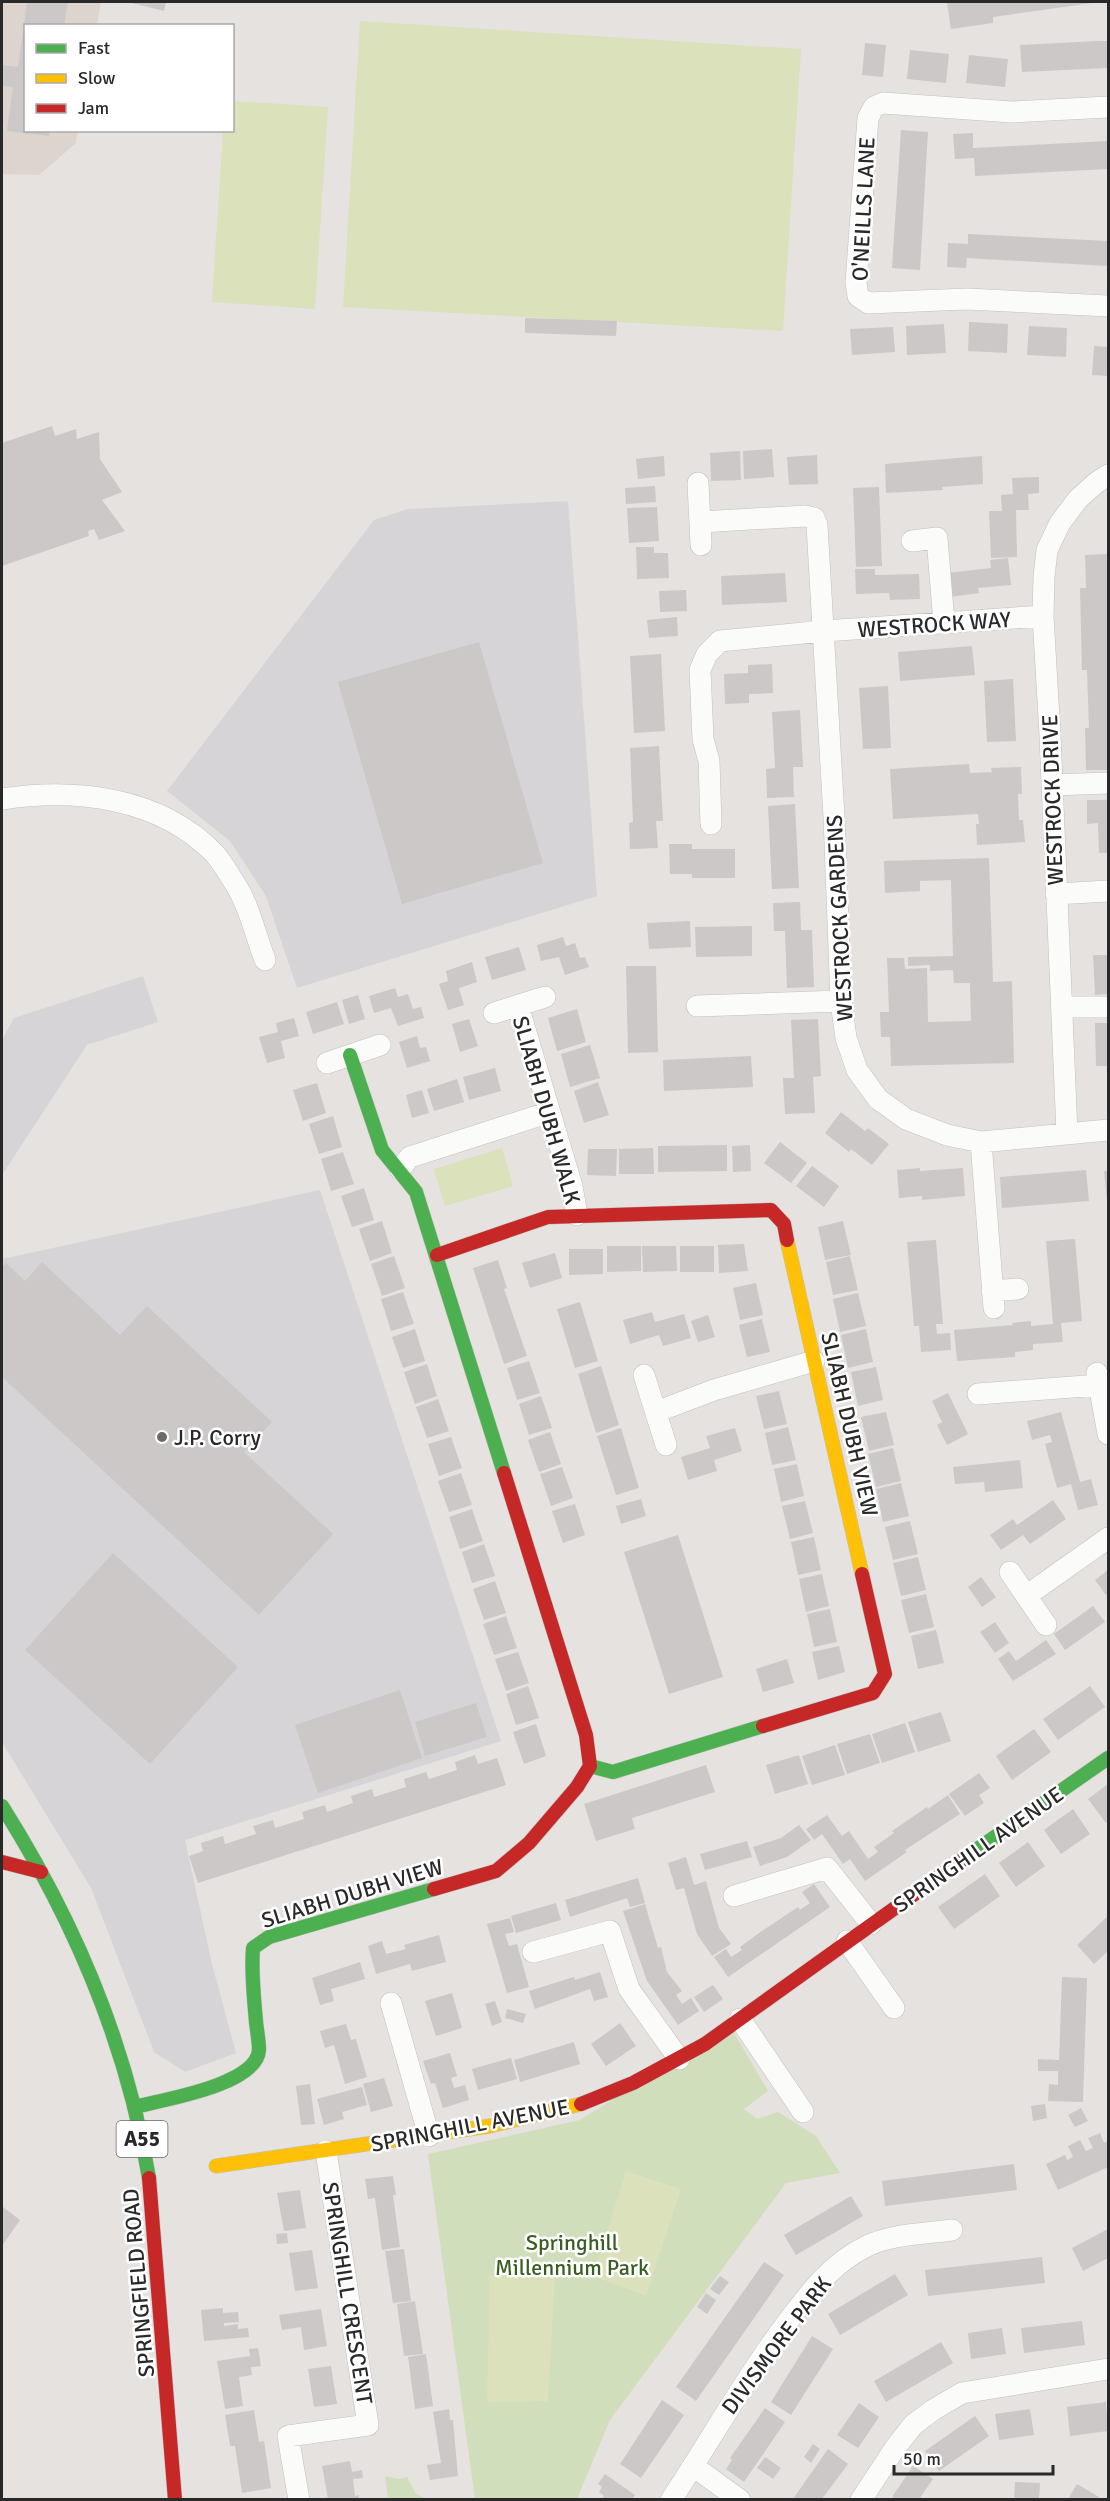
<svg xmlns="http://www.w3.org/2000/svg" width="1110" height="2501" viewBox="0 0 1110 2501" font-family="Signika,sans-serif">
<rect width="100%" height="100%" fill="#e6e2e0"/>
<path fill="#d6d4d7" d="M568,501L597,896L297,988L266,896L230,841L167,791L374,520L408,509Z
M143,976L158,1022L87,1045L2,1175V1040L14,1018Z
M320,1190L501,1741L185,1840L212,1964L236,2053L185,2072L154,2052L91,1888L2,1742V1259Z"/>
<path fill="#ddd5cd" d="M2,2H101L97,25L26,26V130L78,131L76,143L39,175L2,174Z"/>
<path fill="#d1debc" d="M730,2026L768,2091L744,2109L757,2119L778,2112L816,2136L840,2173L786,2183L610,2420L577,2499L475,2500L428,2154L580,2120Z
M385,2476L399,2479L407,2477L416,2494L427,2499H388Z"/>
<path fill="#dae1bb" d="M360,21L801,49L783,331L343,307Z
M233,101L328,107L315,309L212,302L223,131L232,130Z
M502,1148L513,1186L445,1206L434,1169Z
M626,2171L681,2189L646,2296L593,2276Z
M555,2275L548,2401L487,2402L490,2276Z"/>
<path fill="#cbc8c7" d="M27,2H68L64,26H26V130H50L49,136L7,131L13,87L2,86V65L18,67Z
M128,2H166L164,11Z
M947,2H1092V3L993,17V23L951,29Z
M1098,41H1108V68L1022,72L1020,45Z
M865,43L886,45L883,77L862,75Z
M910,50L949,54L946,83L907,79Z
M969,55L1008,59L1005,87L966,83Z
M901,130L928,132L920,270L892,268Z
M973,133V148L1108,141V169L975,176L974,158L955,159L953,134Z
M968,234L1108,241V266L967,258L966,268L947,267L948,243L968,244Z
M525,318L617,321L616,336L525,333Z
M969,322L1008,324L1007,353L968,351Z
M944,324L946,353L907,355L906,326Z
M1029,326L1067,328L1066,357L1027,355Z
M893,327L895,352L852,355L850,329Z
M1094,346L1108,347V376L1092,375Z
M52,426L55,436L76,429L77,439L99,432L100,459L122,492L102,500L125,531L99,540L94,529L88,531L89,536L2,566V443Z
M772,449L774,477L744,479L743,451Z
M740,451L741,480L711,481L710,453Z
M817,455L818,484L789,485L787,457Z
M664,456L665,476L638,479L636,459Z
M982,456L983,484L942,487L943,490L886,493L885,464Z
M1039,477V493L1028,494L1029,510H1016L1017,557L991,558L989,511H1002L1001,495L1013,494L1012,478Z
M655,486L656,502L626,504L625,488Z
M879,487L882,566L856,567L853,488Z
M657,507L659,541L629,543L627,508Z
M636,547H654V553H668L669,578L637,579Z
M1108,554V770H1086L1085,728H1089L1087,670H1082L1080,588H1086L1085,555Z
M1008,558L1011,585L978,588L979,593L950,597L947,573L991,568L990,560Z
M855,569H875V575L919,574L920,599L890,600L889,593L856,594Z
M785,573L787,602L722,605L721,576Z
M686,590L687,611L660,612L659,591Z
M677,617L678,636L649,638L647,620Z
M479,642L543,863L402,904L338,682Z
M972,646L975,675L900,681L898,652Z
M661,654L665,731L634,733L630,656Z
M772,664L773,693L749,694V703L725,704L724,674L748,673V665Z
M1013,679L1016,741L987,742L984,681Z
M888,686L891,748L863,749L859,688Z
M800,710L803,767H793L794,797L767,798L766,769L775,768L772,712Z
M659,746L663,821H656L658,848L630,849L629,823L633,822L630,748Z
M969,764L970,773L992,772L991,768L1021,767L1022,794H1018L1019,820H1023L1025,842L977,845L976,824H979L978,814L893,819L890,769Z
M1087,800H1108V853H1099L1098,823L1087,824Z
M795,804L799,888L772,889L768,806Z
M669,844H692V849H735V878H692V874H670Z
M989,858L993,982L1012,981L1014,1063L891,1066L890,1037H881L880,1012H889L887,958H904L905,969L927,968L928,1022L971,1021L970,983H954L953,970L930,971V965L908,966V957L953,956L951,880L920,881V891L885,893L884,861Z
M800,902L801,930H812L814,987L787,988L785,931H774L773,903Z
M690,921L691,947L649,949L647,923Z
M752,926V956L696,957L695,927Z
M563,937L566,946L575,943L580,958L585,957L589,967L565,975L559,957L541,961L537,945Z
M519,947L526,970L492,980L485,957Z
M1093,955H1108V994L1095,995Z
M472,962L477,982L459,988L464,1005L448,1010L439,984L448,981L446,971Z
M626,966H656L658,1052L628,1053Z
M395,988L398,997L408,994L413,1009L421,1007L424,1018L398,1026L391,1008L374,1013L369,996Z
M358,995L365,1019L349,1024L342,1000Z
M337,1002L344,1024L313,1034L306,1012Z
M577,1009L586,1042L557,1051L548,1018Z
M294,1018L299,1036L281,1041L285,1058L267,1063L259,1037L278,1032L276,1023Z
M469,1019L478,1046L460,1052L452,1024Z
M818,1019L821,1076L813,1077L815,1113L785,1114L783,1078H794L791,1020Z
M1095,1023H1108V1066H1096Z
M417,1036L420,1048L426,1047L430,1061L407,1068L399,1042Z
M590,1045L600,1078L570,1087L561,1054Z
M751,1056L753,1087L664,1091L663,1060Z
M495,1068L501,1091L469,1100L463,1077Z
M457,1079L464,1102L434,1111L427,1089Z
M598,1082L609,1115L584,1123L574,1091Z
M317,1083L326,1113L303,1121L293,1090Z
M422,1090L429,1113L412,1118L406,1095Z
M841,1112L865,1131L868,1128L889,1144L872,1165L851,1149L849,1152L825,1133Z
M333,1116L342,1147L319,1154L309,1124Z
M780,1142L807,1163L791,1183L764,1163Z
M727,1145V1171L658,1172V1146Z
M750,1145L751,1171L733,1172L732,1146Z
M653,1148L654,1174H619V1149Z
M588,1149H617L616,1176L587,1175Z
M343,1152L354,1184L331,1191L321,1159Z
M812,1166L839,1186L824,1207L796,1186Z
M920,1168V1171L963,1168L965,1196L922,1200V1196L899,1198L897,1170Z
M1086,1170L1089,1201L1002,1208L1000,1177Z
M1104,1171H1108V1201H1107Z
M364,1188L374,1220L352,1227L341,1196Z
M382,1221L392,1253L370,1261L359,1229Z
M843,1221L851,1255L825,1260L818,1227Z
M1075,1239L1082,1321L1061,1323L1063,1342L1033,1344V1350L1015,1352V1357L957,1361L954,1330L1013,1325L1012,1323L1031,1321V1326L1053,1324L1046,1241Z
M936,1240L943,1324H936L937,1334L950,1333L951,1350L921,1352L919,1326H914L907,1242Z
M744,1244L748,1271L719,1273L718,1245Z
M607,1246H641V1271L607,1272Z
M642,1246H676L677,1271L643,1272Z
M680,1246H714V1272H680Z
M569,1249H603V1274L569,1275Z
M555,1253L562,1278L530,1288L522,1263Z
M394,1256L405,1288L382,1296L371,1264Z
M850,1256L858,1290L833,1295L826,1262Z
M498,1260L507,1288L504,1289L527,1356L504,1364L473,1268Z
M42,1262L120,1335L147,1306L272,1422L244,1452L333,1534L259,1615L2,1377V1267L6,1263L25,1281Z
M756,1283L763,1315L740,1320L733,1288Z
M403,1292L414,1324L391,1331L381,1299Z
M858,1293L866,1326L840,1332L833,1299Z
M580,1302L598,1361L575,1368L557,1309Z
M652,1312L655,1322L684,1314L691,1338L663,1346L659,1335L630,1344L623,1320Z
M708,1315L715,1337L698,1342L691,1321Z
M762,1319L770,1352L747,1357L739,1325Z
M415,1329L425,1361L403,1368L392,1337Z
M866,1329L873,1362L848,1368L841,1335Z
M529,1361L540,1393L517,1400L507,1368Z
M427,1364L437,1396L415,1404L404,1372Z
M601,1366L619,1425L596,1433L578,1374Z
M876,1367L883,1400L858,1406L851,1372Z
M779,1391L787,1424L764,1429L756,1396Z
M948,1393L968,1434L947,1445L937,1425L942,1422L932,1401Z
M541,1396L552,1428L529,1435L519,1404Z
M438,1399L449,1431L427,1438L416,1407Z
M886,1412L894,1445L869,1451L861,1417Z
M1061,1412L1080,1482L1091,1479L1098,1505L1078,1510L1071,1484L1057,1488L1045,1444L1052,1442L1050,1435L1032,1440L1027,1421Z
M788,1427L796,1460L772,1465L765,1433Z
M621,1428L639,1488L616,1495L597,1436Z
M735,1428L742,1451L714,1460L717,1471L688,1480L681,1457L710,1448L706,1436Z
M550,1432L561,1464L539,1472L528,1440Z
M451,1437L462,1468L439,1476L428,1444Z
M893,1448L901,1481L876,1487L868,1454Z
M1020,1460L1023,1488L985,1492L984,1482L955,1484L953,1467Z
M797,1464L804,1496L781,1502L774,1469Z
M562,1467L573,1498L551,1506L540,1474Z
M461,1473L472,1505L449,1512L438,1481Z
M901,1483L909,1516L883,1522L876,1489Z
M641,1499L646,1516L621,1524L616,1506Z
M1053,1500L1066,1519L1030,1544L1023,1535L1001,1550L990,1535L1013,1519L1017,1525Z
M805,1501L813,1533L790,1539L782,1506Z
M575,1504L585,1535L563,1543L552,1511Z
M472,1509L483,1541L460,1549L449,1517Z
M910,1521L918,1554L893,1560L885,1527Z
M678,1535L723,1677L669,1694L624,1552Z
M814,1537L821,1570L798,1575L791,1542Z
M484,1544L495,1576L472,1583L462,1552Z
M113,1553L238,1667L150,1764L25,1650Z
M918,1557L926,1590L901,1596L893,1563Z
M1108,1570V1594L1106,1595L1095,1580Z
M822,1574L829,1606L806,1612L799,1579Z
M981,1577L996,1597L982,1607L968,1587Z
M495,1581L506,1613L484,1620L473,1589Z
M926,1594L934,1627L909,1633L901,1600Z
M1093,1606L1105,1622L1065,1650L1054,1634Z
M830,1609L837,1642L814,1647L807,1614Z
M506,1616L517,1648L494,1655L483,1624Z
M995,1622L1009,1643L995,1653L980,1632Z
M936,1630L944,1663L918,1669L911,1636Z
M1046,1640L1056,1654L1013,1681L998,1659L1009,1651L1016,1661Z
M839,1646L845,1672L818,1680L812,1652Z
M518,1652L529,1683L506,1691L495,1659Z
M787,1659L794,1683L763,1692L756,1669Z
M528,1686L539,1718L516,1725L506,1694Z
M1090,1686L1105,1707L1058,1740L1043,1719Z
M400,1690L422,1758L318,1793L295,1725Z
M476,1703L487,1737L425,1756L415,1722Z
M941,1712L951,1741L918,1752L908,1722Z
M905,1723L915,1752L882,1763L872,1734Z
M536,1724L546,1756L524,1764L513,1732Z
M1034,1729L1051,1752L1012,1780L996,1756Z
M870,1734L880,1763L847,1774L837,1744Z
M835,1745L845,1775L812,1785L802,1756Z
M475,1755L478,1764L497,1758L506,1785L198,1883L189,1856L203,1851L201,1843L223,1836L225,1844L256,1834L253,1826L273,1820L275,1828L304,1819L302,1812L325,1805L327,1812L353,1803L351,1796L372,1789L374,1797L406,1787L404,1779L426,1772L429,1779L457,1770L455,1762Z
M799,1755L808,1784L775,1794L766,1765Z
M706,1765L715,1792L632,1818L635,1829L596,1841L584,1804Z
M979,1773L990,1788L979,1795L984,1803L965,1816L949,1794Z
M1108,1784V1821L1106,1823L1088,1799Z
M948,1795L960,1814L905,1850L907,1852L865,1881L850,1859L843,1864L822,1834L814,1840L806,1829L827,1815L842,1836L849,1831L868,1859L878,1852L874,1847L894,1833L892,1831L927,1807L928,1809Z
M1073,1809L1090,1834L1061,1854L1044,1830Z
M799,1825L811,1840L787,1857L760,1866L753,1847L781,1838Z
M747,1841L752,1857L705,1870L700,1854Z
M1028,1842L1045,1866L1016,1887L999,1863Z
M686,1857L694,1885L706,1881L719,1928L731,1944L712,1956L697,1934L684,1888L676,1890L668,1863Z
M985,1874L1000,1896L954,1929L938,1907Z
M638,1878L645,1903L630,1907L627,1898L570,1917L565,1900Z
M814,1884L830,1907L728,1977L714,1957L726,1949L731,1957L742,1950L740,1947L759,1933L798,1907L800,1910L810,1903L802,1892Z
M556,1903L561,1920L516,1933L511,1916Z
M645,1904L658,1948L661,1947L667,1972L682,1991L676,1995L682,2004L691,1998L699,2011L678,2025L647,1981L623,1911Z
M1108,1916V1951L1094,1964L1077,1945Z
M510,1918L514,1932L505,1934L509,1946L517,1944L529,1987L507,1993L487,1924Z
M439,1935L446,1962L412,1971L410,1964L376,1974L368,1946L382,1941L386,1954L406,1949L404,1945Z
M360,1962L365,1979L331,1989L334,2001L320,2005L312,1978Z
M600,1972L608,1997L594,2001L590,1989L535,2009L529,1991L574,1977L575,1980Z
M1062,1977L1087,1978L1083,2102L1048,2101L1049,2084L1058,2085V2071H1038V2059L1059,2060Z
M713,1985L723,1999L704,2012L694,1997Z
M452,1993L462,2028L436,2036L425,2001Z
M495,2001L502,2022L492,2026L485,2004Z
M507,2009L526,2014L523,2023L505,2018Z
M620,2023L636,2046L606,2066L591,2044Z
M346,2024L351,2040L356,2039L367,2077L345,2084L334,2045L325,2048L320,2031Z
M574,2042L580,2064L520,2082L514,2060Z
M450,2053L457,2076L451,2078L454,2088L465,2085L469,2100L443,2108L435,2083L431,2084L423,2061Z
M511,2058L517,2079L478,2090L472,2069Z
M384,2078L393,2106L371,2112L363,2084Z
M310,2084L315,2124L301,2125L296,2086Z
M362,2087L367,2105L342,2112L344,2119L324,2125L317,2099Z
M1045,2104L1047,2118L1033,2121L1031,2106Z
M1081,2108L1088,2121L1075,2127L1068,2115Z
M1100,2133L1104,2143L1108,2140V2167L1058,2190L1046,2164L1065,2155L1067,2160L1073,2157L1068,2146L1080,2140L1086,2151L1093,2148L1088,2138Z
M1014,2164L1017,2190L885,2206L882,2181Z
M393,2176L396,2195H393L400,2247L382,2250L375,2198L368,2199L365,2179Z
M300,2190L306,2228L284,2231L277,2193Z
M851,2196L863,2216L796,2255L784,2235Z
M3,2207L20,2220L2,2246V2209Z
M1108,2229V2258L1083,2271L1072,2248Z
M287,2233L288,2243L277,2244L276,2234Z
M404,2249L411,2301L393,2303L385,2251Z
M312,2250L318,2288L295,2291L289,2253Z
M1042,2257L1045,2283L928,2296L925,2270Z
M764,2262L784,2275L696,2401L676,2387Z
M895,2274L908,2295L840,2335L828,2314Z
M720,2276L729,2282L719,2295L710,2289Z
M706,2293L716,2300L707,2314L697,2307Z
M415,2301L423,2354L404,2356L397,2304Z
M223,2308V2313L238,2312L239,2322L224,2323V2326L238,2324V2329L248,2328L249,2337L204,2341L201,2310Z
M321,2309L327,2346L304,2350L301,2327L282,2330L279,2315Z
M1082,2321L1085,2345L1024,2353L1021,2328Z
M1002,2328L1006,2354L971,2359L968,2333Z
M812,2336L833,2349L791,2415L771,2402Z
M941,2342L953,2363L886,2402L874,2381Z
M258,2348L261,2366L251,2367L252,2375L239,2377L243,2406L225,2409L217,2361L250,2356L249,2349Z
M426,2354L433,2406L415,2409L408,2357Z
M331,2366L337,2404L314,2407L308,2369Z
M662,2400L684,2415L641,2478L620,2464Z
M1106,2402L1108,2431L1070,2436L1067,2407Z
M859,2403L879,2417L858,2448L837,2435Z
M765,2408L785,2422L744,2482L726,2469L732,2460L730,2458Z
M449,2409L450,2420H453L458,2476L430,2480L427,2465L441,2463L433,2412Z
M1030,2409L1034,2435L999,2440L995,2414Z
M254,2410L259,2442L264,2441L271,2488L242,2493L235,2446H230L225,2415Z
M975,2416L989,2436L939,2471L925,2451Z
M813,2444L820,2449L811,2463L804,2457Z
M828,2449L848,2464L822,2499H793Z
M765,2457L781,2468L773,2479L757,2468Z
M350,2461L352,2472L362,2470L363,2478L353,2479L355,2496L359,2495V2499H328L322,2466Z
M913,2466L933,2479L919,2499H896L892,2497Z
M605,2474L635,2495L633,2499H602L604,2496L599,2492L602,2487L598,2484Z
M1015,2482L1040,2483L1039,2499H1014Z
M1077,2484L1099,2497L1098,2499H1068Z"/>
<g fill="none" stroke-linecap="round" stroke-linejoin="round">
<defs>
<path id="street" d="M1108,107L1011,112L883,103L874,107L868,118L856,283L858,296L868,303L967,299L1108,306
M698,483L701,545
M700,522L805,516L814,518L817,525L834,817L841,1001L846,1038L857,1070L878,1099L906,1119L947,1135L981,1142L1108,1130
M912,541L937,538L944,623
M1052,785L1108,783
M2,799C76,788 159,797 214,853C223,863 230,876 237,887C250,908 256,937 265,960
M711,824L709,761L703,739L700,670L707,654L720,641L824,631L1043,616
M1056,894L1108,891
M518,1006L572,1186L577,1215
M697,1006L841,1001
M1062,1007H1108
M494,1013L545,997
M327,1063L380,1045
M1067,1133L1050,735L1043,616L1044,577L1047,550L1060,523L1078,499L1096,483L1108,475
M981,1142L994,1308
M400,1169L410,1157L550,1112
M992,1291L1018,1289
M1097,1373L1108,1434
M644,1375L666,1445
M978,1394L1099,1385
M656,1412L714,1390L814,1361
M1010,1572L1046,1625
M1026,1596L1108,1538
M734,1896L827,1868L871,1924
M847,1941L894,2008
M533,1952L610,1931L629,1989L679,2059
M391,2003L429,2136
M740,2019L803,2112
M693,2466L740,2500
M299,2500L288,2436L368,2425L326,2151
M671,2500C709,2443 742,2383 783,2328C807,2296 830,2264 867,2246C892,2234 924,2234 952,2230
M861,2500L895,2448L913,2425L933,2410L962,2393L1108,2369"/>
<path id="fast" d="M350,1055L382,1150L416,1192L504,1473
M590,1766L613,1772L763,1726
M2,1806C74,1920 127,2044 149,2178
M969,1855L1108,1758
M134,2107C162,2100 257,2085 259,2050C259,2041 257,2031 256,2022C254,1997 251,1973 253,1948L269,1937L434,1889"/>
<path id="slow" d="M787,1240L862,1574
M216,2166L490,2126L581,2104"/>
<path id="jam" d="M437,1255L548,1217L771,1210L784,1224L787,1240
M763,1726L873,1693L885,1674L862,1574
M2,1862L41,1872
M434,1889L496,1871L529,1843L577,1787L590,1766L586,1735L504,1473
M581,2104L633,2083L705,2044L969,1855
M149,2178L175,2500"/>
</defs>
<use href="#street" stroke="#c1c0c0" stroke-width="22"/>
<use href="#fast" stroke="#c1c0c0" stroke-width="15"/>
<use href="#slow" stroke="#c1c0c0" stroke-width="15"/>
<use href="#jam" stroke="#c1c0c0" stroke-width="15"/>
<use href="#street" stroke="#fbfbfa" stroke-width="21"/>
<use href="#fast" stroke="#4caf50" stroke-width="14"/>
<use href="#slow" stroke="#ffc107" stroke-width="14"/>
<use href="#jam" stroke="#c62828" stroke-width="14"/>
</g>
<circle fill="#6b6a69" stroke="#fff" stroke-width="2" cx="162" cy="1437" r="6"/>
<g text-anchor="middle" stroke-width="5" stroke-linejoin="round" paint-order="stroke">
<rect fill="#fff" stroke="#696969" stroke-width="1.5" x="116.5" y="2121" width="51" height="36" rx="4.5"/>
<g font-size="21" font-weight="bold" fill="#292929">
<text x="142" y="2146">A55</text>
</g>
<g font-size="22" fill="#292929" stroke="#fff">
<text transform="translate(863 209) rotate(-87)" y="8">O'NEILLS LANE</text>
<text transform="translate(934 624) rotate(-4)" y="8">WESTROCK WAY</text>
<text transform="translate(1052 800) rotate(-92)" y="8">WESTROCK DRIVE</text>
<text transform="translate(839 918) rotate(-93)" y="8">WESTROCK GARDENS</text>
<text transform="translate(547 1110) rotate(74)" y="8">SLIABH DUBH WALK</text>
<text transform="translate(850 1424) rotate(77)" y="8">SLIABH DUBH VIEW</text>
<text transform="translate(978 1849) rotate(-35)" y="8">SPRINGHILL AVENUE</text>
<text transform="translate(352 1893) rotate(-17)" y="8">SLIABH DUBH VIEW</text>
<text transform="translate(470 2125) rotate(-11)" y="8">SPRINGHILL AVENUE</text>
<text transform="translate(138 2283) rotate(-95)" y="8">SPRINGFIELD ROAD</text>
<text transform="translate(348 2293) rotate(81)" y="8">SPRINGHILL CRESCENT</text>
<text transform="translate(776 2345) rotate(-53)" y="8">DIVISMORE PARK</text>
</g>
<g font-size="22" fill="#292929" stroke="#fff" text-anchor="start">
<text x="174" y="1445">J.P. Corry</text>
</g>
<g font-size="22" fill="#3a5d22" stroke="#fff">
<text x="572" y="2250">Springhill<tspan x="572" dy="25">Millennium Park</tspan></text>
</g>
</g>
<rect width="1110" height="2501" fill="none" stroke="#292929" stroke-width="6"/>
<rect x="24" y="24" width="210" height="108" fill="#ffffff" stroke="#a9a9a9" stroke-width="1.5"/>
<rect x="36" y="44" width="30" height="9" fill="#4caf50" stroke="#a9a9a9" stroke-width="1.5"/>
<text x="78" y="54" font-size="18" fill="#292929">Fast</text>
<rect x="36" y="74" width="30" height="9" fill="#ffc107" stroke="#a9a9a9" stroke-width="1.5"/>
<text x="78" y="84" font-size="18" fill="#292929">Slow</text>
<rect x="36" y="104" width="30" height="9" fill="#c62828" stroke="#a9a9a9" stroke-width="1.5"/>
<text x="78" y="114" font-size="18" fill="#292929">Jam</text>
<path d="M894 2465v9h159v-9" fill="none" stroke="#292929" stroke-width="3"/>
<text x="903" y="2465" font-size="18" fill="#292929" stroke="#ffffff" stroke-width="4.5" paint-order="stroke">50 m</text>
</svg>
